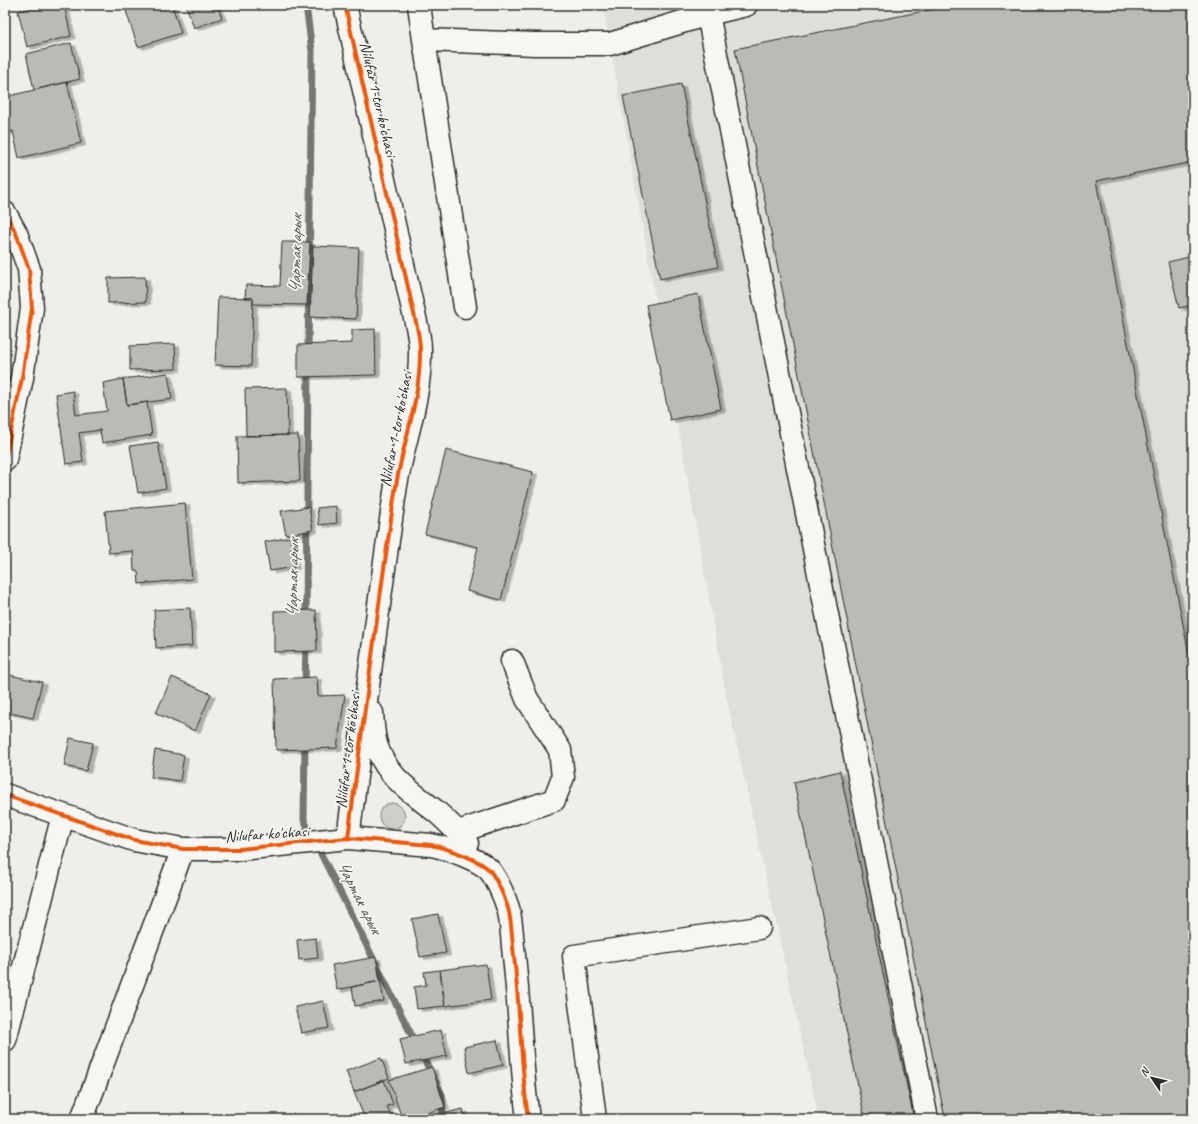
<svg xmlns="http://www.w3.org/2000/svg" width="1198" height="1124" viewBox="0 0 1198 1124" font-family="Caveat,sans-serif">
<defs>
<filter id="shadow"><feDropShadow dx="4.5" dy="2.5" stdDeviation="0" flood-color="#0004"/></filter>
</defs>
<rect width="100%" height="100%" fill="#eeeeea"/>
<filter id="ink" filterUnits="userSpaceOnUse"><feTurbulence type="fractalNoise" baseFrequency=".025" numOctaves="2"/><feDisplacementMap in="SourceGraphic" scale="8" xChannelSelector="R" yChannelSelector="G"/><feConvolveMatrix kernelMatrix="1 2 1 2 8 2 1 2 1" color-interpolation-filters="sRGB"/></filter>
<g filter="url(#ink)">
<path fill="#dededb" d="M603,5H1193V1119H819L727,700Z"/>
<path fill="#cececa" stroke="#7c7c7a" d="M379 816a13 13 0 1 1 26 0a13 13 0 1 1-26 0Z"/>
<g fill="none" stroke-linecap="round" stroke-linejoin="round">
<path stroke="#757573" stroke-width="7" d="M306,5L312,51L308,354
M306,618L308,369
M305,686L306,643
M305,741L304,820L416,1044
M421,1053L442,1095L443,1119"/>
</g>
<path fill="#babab7" stroke="#2b2b2b" filter="url(#shadow)" d="M45,5H64L71,36L27,47L18,11Z
M124,5H172L181,33L138,47Z
M186,5H217L222,18L194,28Z
M954,5H1193V162L1096,181L1193,675V1119H945L735,49Z
M71,43L80,79L34,90L26,54Z
M67,82L81,143L19,158L13,131L5,132V97Z
M681,84L718,267L660,279L623,96Z
M282,242H310L307,305L253,304V298H245L246,285L280,286Z
M313,246L359,248L356,319L310,317Z
M1193,256V305L1179,308L1168,262Z
M145,277L146,302L108,303V278Z
M698,294L721,409L670,420L646,305Z
M218,297L253,298L251,366L215,365Z
M375,329L376,375L298,377V345L352,343V330Z
M175,344L176,369L130,370V346Z
M168,373L172,399L127,405L123,379Z
M123,379L127,405L147,402L152,435L102,443L100,430L79,433L83,462L66,464L56,394L73,391L76,415L107,411L103,383Z
M287,388L288,435L246,436L245,389Z
M298,435L300,481L238,483L237,436Z
M158,442L166,488L138,493L130,446Z
M446,450L533,472L501,600L467,591L478,547L425,534Z
M185,503L192,579L139,584L138,571H134L133,551L109,553L105,511Z
M336,506L337,523L319,525L317,508Z
M309,507L313,530L286,535L281,511Z
M290,537L295,567L270,571L265,542Z
M190,608L192,646L156,648L154,610Z
M316,610L317,651L274,652V611Z
M9,675L42,682L33,718L5,712V692Z
M172,677L211,694L195,731L156,713Z
M317,677L318,696L345,695L337,748L276,750L274,679Z
M70,738L93,743L86,771L64,766Z
M155,750L184,755L180,781L151,777Z
M840,771L914,1119H865L794,782Z
M438,914L446,953L420,957L412,919Z
M316,938L318,958L299,960L297,940Z
M376,957L380,981L337,990L332,965Z
M486,964L491,1000L445,1006L440,970Z
M440,970L445,1006L417,1009L414,987L426,985L424,972Z
M380,981L384,1001L355,1006L352,987Z
M323,1001L329,1028L301,1033L295,1007Z
M441,1030L447,1056L406,1064L400,1039Z
M497,1040L503,1065L469,1073L464,1047Z
M381,1058L389,1078L354,1092L346,1071Z
M432,1067L445,1107L409,1119H402L389,1080Z
M384,1080L393,1104L387,1106L392,1119H365L354,1092Z
M463,1109L465,1119H443L442,1114Z
M121,1116L157,1117V1119H121Z"/>
<g fill="none" stroke-linecap="round" stroke-linejoin="round">
<defs>
<path id="minor" d="M345,5L412,305C415,319 420,335 420,349C421,401 402,443 395,492C378,607 363,723 348,838
M419,5L424,40L465,307
M708,14L927,1119
M424,40L535,44H610L708,14L746,5
M5,213L16,233L29,269L32,308L22,378L5,460
M372,713C373,724 373,736 377,747C387,778 415,794 439,814C449,823 458,832 467,843
M5,795L134,840L183,849H240L348,838L431,845C446,848 482,860 491,872C498,882 504,896 508,908C512,922 512,941 514,956C520,1010 521,1065 528,1119
M458,832L554,800L563,777L560,750L527,699L512,661
M5,1040L63,815
M82,1119L183,849
M595,1119L574,956L759,928"/>
</defs>
<use href="#minor" stroke="#2b2b2b" stroke-width="25"/>
<use href="#minor" stroke="#f6f6f2" stroke-width="22"/>
<defs>
<path id="cycleway" d="M345,5L412,305C415,319 420,335 420,349C421,401 402,443 395,492C378,607 363,723 348,838
M5,213L16,233L29,269L32,308L22,378L5,460
M5,795L134,840L183,849H240L348,838L431,845C446,848 482,860 491,872C498,882 504,896 508,908C512,922 512,941 514,956C520,1010 521,1065 528,1119"/>
</defs>
<use href="#cycleway" stroke="#f6f6f2" stroke-width="6"/>
<use href="#cycleway" stroke="#e8590c" stroke-width="4"/>
</g>
</g>
<g text-anchor="middle" stroke-width="3.5" stroke-linejoin="round" paint-order="stroke">
<g font-size="16" fill="#2b2b2b" stroke="#f6f6f2">
<text transform="translate(379 99) rotate(77)" y="6">Nilufar 1-tor ko'chasi</text>
<text transform="translate(395 429) rotate(-79)" y="6">Nilufar 1-tor ko'chasi</text>
<text transform="translate(347 750) rotate(-83)" y="6">Nilufar 1-tor ko'chasi</text>
<text transform="translate(267 833) rotate(-4)" y="6">Nilufar ko'chasi</text>
</g>
<g font-size="17" font-style="italic" fill="#565655" stroke="#f6f6f2">
<text transform="translate(295 254) rotate(-89)" y="6">Чартак арык</text>
<text transform="translate(292 578) rotate(-89)" y="6">Чартак арык</text>
<text transform="translate(360 897) rotate(63)" y="6">Чартак арык</text>
</g>
</g>
<rect width="1198" height="1124" fill="none" stroke="#f6f6f2" stroke-width="20"/>
<rect x="10" y="10" width="1178" height="1104" fill="none" stroke="#2b2b2b" stroke-width="1.5" filter="url(#ink)"/>
<g transform="translate(1152 1078) rotate(305)" stroke="#f6f6f2" stroke-width="3" paint-order="stroke">
<path d="M0-3L7 15L0 10L-7 15Z" fill="#2b2b2b"/>
<text y="-6" font-size="11" font-weight="bold" text-anchor="middle" fill="#2b2b2b">N</text>
</g>
</svg>
